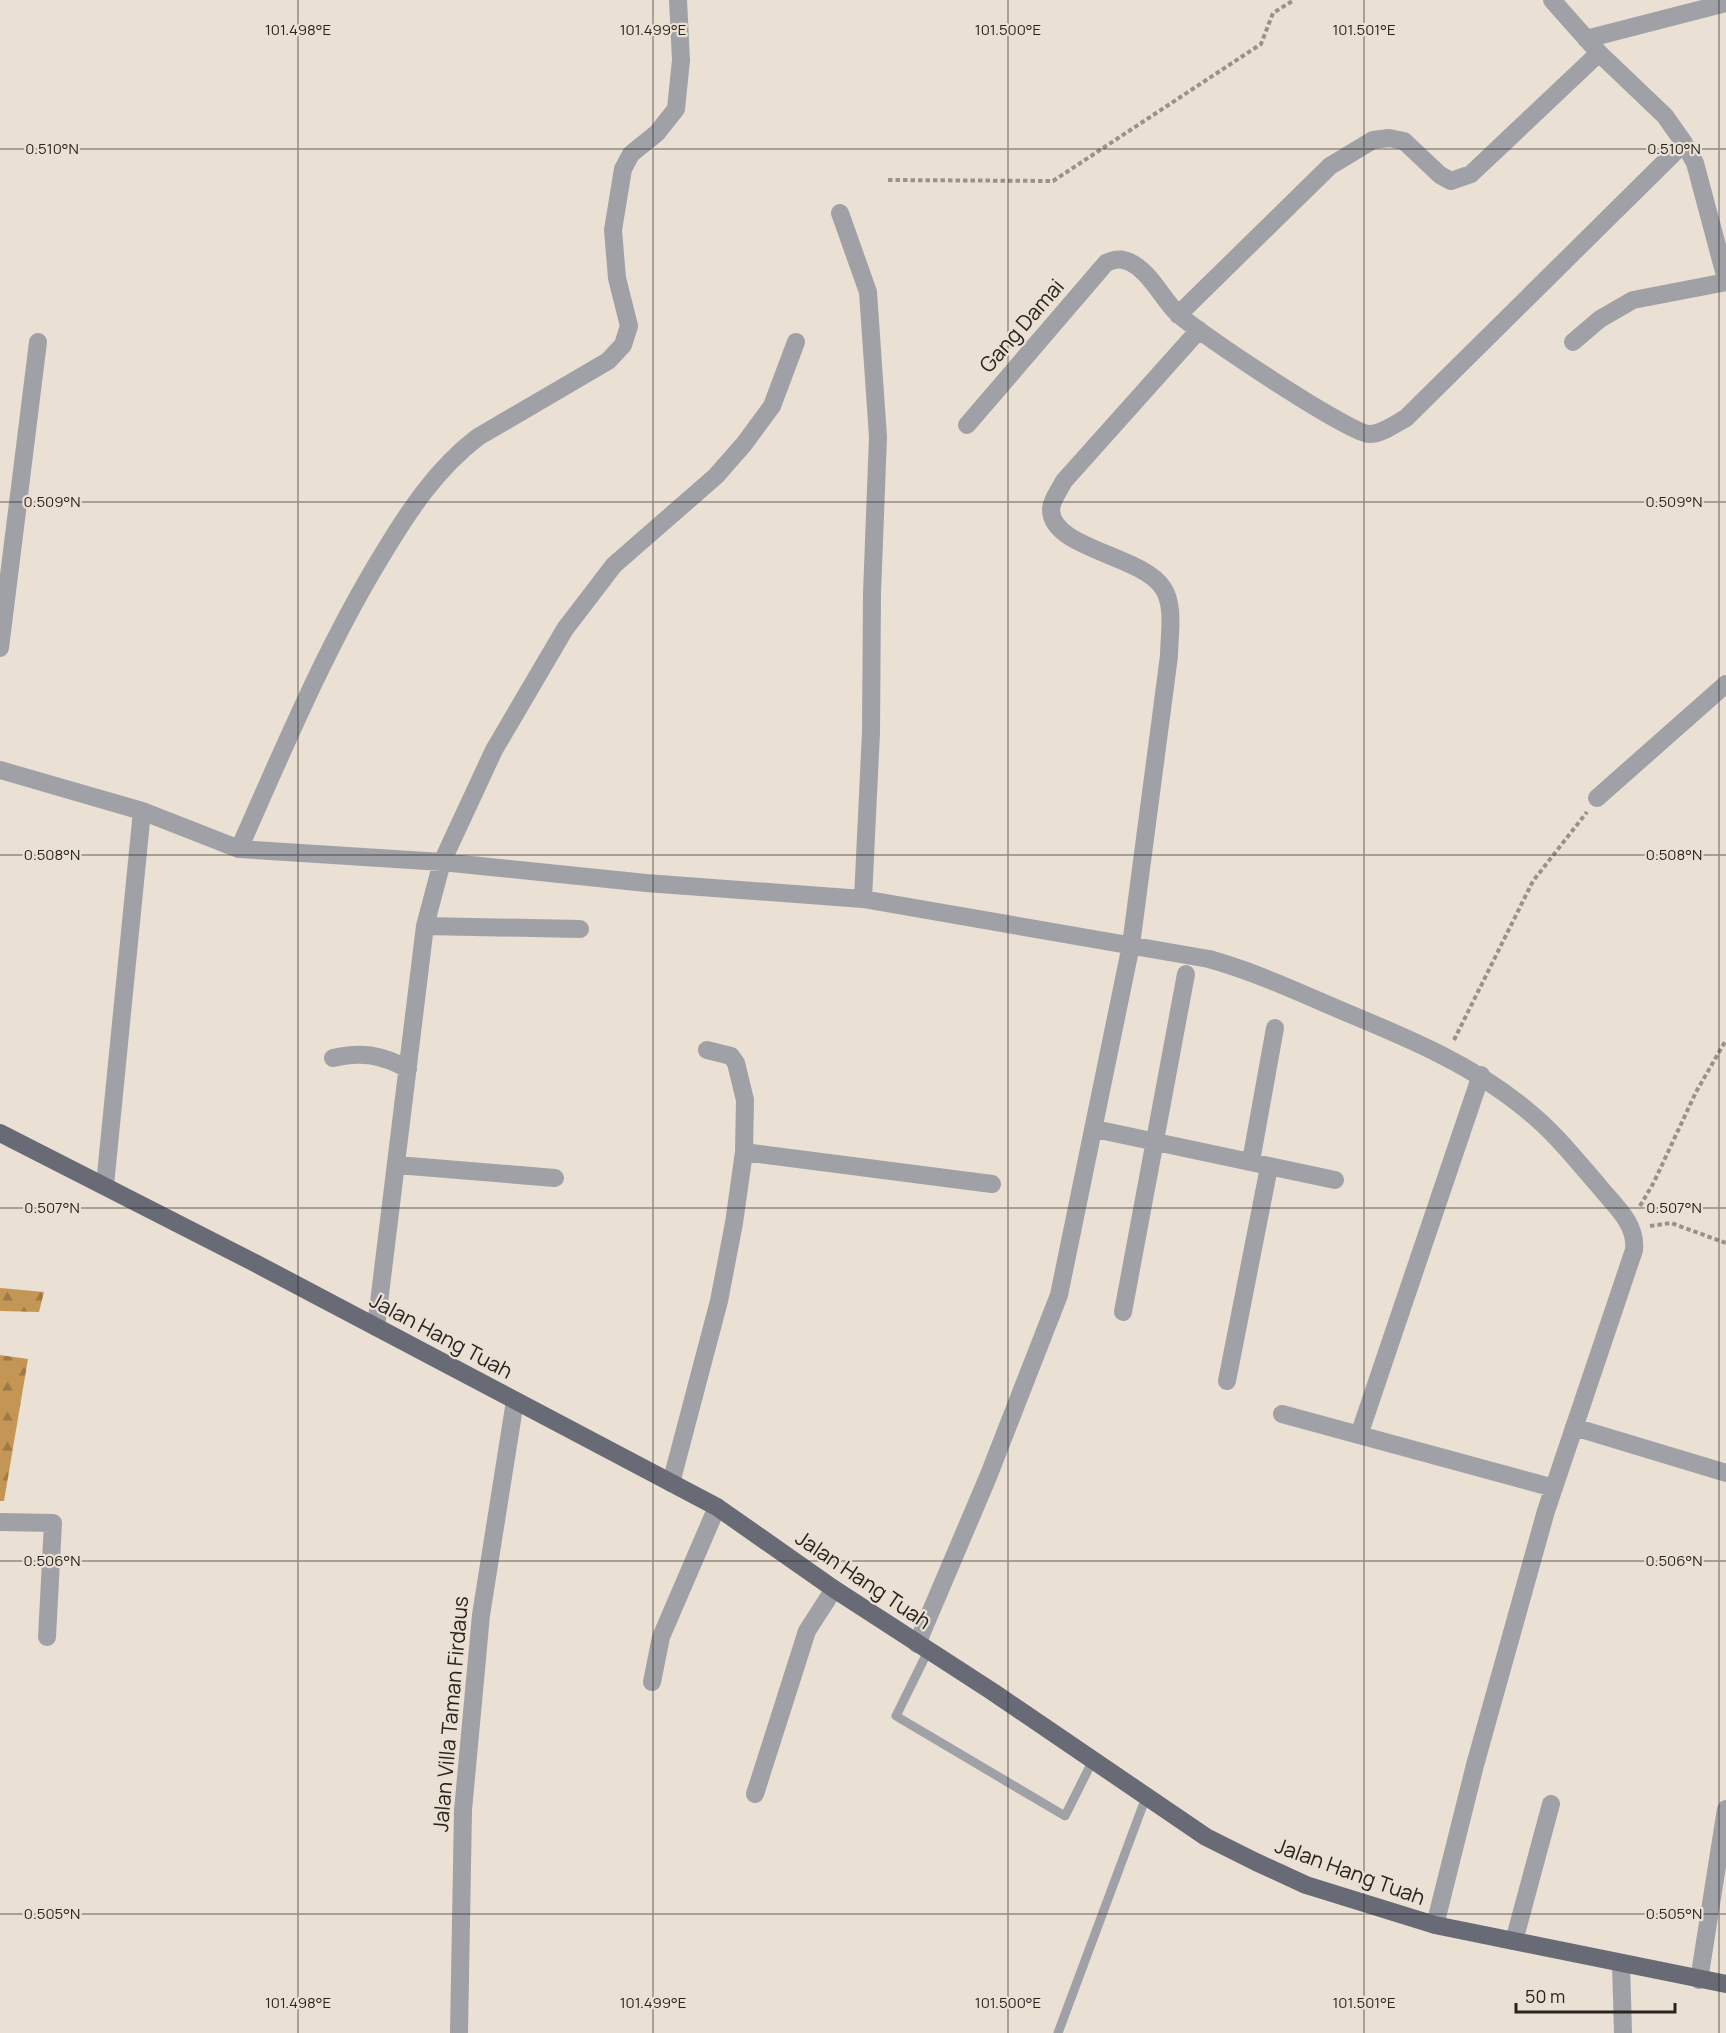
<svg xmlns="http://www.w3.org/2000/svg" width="1726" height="2033" viewBox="0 0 1726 2033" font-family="Manrope,sans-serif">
<defs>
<pattern id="forest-firs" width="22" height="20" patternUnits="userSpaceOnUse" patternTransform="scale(1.5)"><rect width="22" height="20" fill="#c39656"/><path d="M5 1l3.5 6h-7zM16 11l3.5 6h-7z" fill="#9e7a47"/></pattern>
</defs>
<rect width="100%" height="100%" fill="#eae0d3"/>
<path fill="url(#forest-firs)" d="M0,1288L44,1292L39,1312L0,1311Z
M0,1355L28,1359L4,1501H0Z"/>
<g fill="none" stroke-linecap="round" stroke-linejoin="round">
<path stroke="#999288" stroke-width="4" stroke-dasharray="4.5 3" stroke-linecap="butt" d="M888,180L1053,181L1261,44L1273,13L1294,0
M1454,1040L1533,881L1587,812
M1640,1206L1654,1182L1696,1092L1726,1040
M1650,1226L1671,1223L1726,1243"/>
<path stroke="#9fa1a7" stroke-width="9" d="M928,1651L896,1716L1065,1816L1093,1760
M1058,2033L1146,1797"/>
<path stroke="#9fa1a7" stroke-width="18" d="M1552,0L1599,53L1665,116L1684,143L1695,163L1726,279
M1586,39L1726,3
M840,213L868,292L878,437L872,593L871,732L863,899
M1178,315L1330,166L1373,140L1389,138L1404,141L1440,175L1451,181L1471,174L1599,53
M1573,342L1600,319L1633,300L1726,282
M967,425L1106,263C1117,257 1125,259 1135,265C1152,276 1163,299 1177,313C1195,331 1350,434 1369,434C1382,434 1395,424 1406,418L1684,143
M0,648L38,342
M0,770L142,811L239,849L442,862L646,883L863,899L1209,959C1256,972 1300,993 1345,1012C1410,1039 1475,1066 1529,1112C1555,1133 1576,1160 1598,1185C1614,1205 1637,1223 1634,1250L1546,1511L1475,1765L1435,1925
M1597,798L1726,684
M239,849C283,750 325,649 381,557C408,512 436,469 478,437L608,361L623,345L629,326L617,278L613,230L623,169L631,154L657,133L676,109L681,60L678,0
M425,926L580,929
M333,1058C362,1051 382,1055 408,1069
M1095,1129L1335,1180
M744,1152L992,1184
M1251,1161L1275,1028
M397,1165L555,1178
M105,1185L142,811
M1123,1312L1186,974
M376,1327L425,926L442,862L494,750L565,629L614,565L716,476L744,444L772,406L796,342
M1227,1381L1269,1167
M1282,1414L1554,1488
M1574,1427L1726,1473
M1359,1435L1481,1075
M671,1483L719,1301L734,1223L744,1152L745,1100L736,1063L731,1056L707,1050
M0,1522L53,1523L47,1637
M917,1644L988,1477L1059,1295L1131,945L1169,656C1169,636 1175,606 1163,588C1142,555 1052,549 1051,510C1051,501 1060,489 1064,481L1199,330
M652,1682L661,1637L717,1507
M755,1794L807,1631L834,1589
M1514,1941L1551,1804
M1621,1963L1623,2033
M1699,1980L1726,1809
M459,2033L463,1810L481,1615L515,1401"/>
<path stroke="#686b76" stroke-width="18" d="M0,1133L255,1263L717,1507L834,1589L993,1692L1206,1837L1256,1862L1306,1885L1435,1925L1726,1984"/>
</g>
<path fill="none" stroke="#28241f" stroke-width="1.5" stroke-opacity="0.45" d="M298,0V2033M653,0V2033M1008,0V2033M1364,0V2033M1719,0V2033M0,149H1726M0,502H1726M0,855H1726M0,1208H1726M0,1561H1726M0,1914H1726"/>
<g text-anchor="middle" stroke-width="4.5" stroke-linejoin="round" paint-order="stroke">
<g font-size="21" fill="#28241f" stroke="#eae0d3">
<text transform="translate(1022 326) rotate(-49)" y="7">Gang Damai</text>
<text transform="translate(441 1336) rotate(28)" y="7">Jalan Hang Tuah</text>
<text transform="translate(863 1580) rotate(34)" y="7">Jalan Hang Tuah</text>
<text transform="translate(451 1714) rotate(-85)" y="7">Jalan Villa Taman Firdaus</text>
<text transform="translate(1350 1872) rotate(20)" y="7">Jalan Hang Tuah</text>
</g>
</g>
<g font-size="15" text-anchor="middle" fill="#28241f" stroke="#eae0d3" stroke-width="4.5" stroke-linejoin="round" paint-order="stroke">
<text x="298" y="35">101.498°E</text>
<text x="653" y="35">101.499°E</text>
<text x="1008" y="35">101.500°E</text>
<text x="1364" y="35">101.501°E</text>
<text x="52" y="154">0.510°N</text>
<text x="1674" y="154">0.510°N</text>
<text x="52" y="507">0.509°N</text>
<text x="1674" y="507">0.509°N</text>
<text x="52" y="860">0.508°N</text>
<text x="1674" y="860">0.508°N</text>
<text x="52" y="1213">0.507°N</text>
<text x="1674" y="1213">0.507°N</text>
<text x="52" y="1566">0.506°N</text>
<text x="1674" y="1566">0.506°N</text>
<text x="52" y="1919">0.505°N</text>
<text x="1674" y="1919">0.505°N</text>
<text x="298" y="2008">101.498°E</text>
<text x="653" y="2008">101.499°E</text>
<text x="1008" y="2008">101.500°E</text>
<text x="1364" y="2008">101.501°E</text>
</g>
<path d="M1516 2003v9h159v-9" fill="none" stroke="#28241f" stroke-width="3"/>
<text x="1525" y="2003" font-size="18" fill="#28241f" stroke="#eae0d3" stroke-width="4.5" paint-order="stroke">50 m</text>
</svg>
